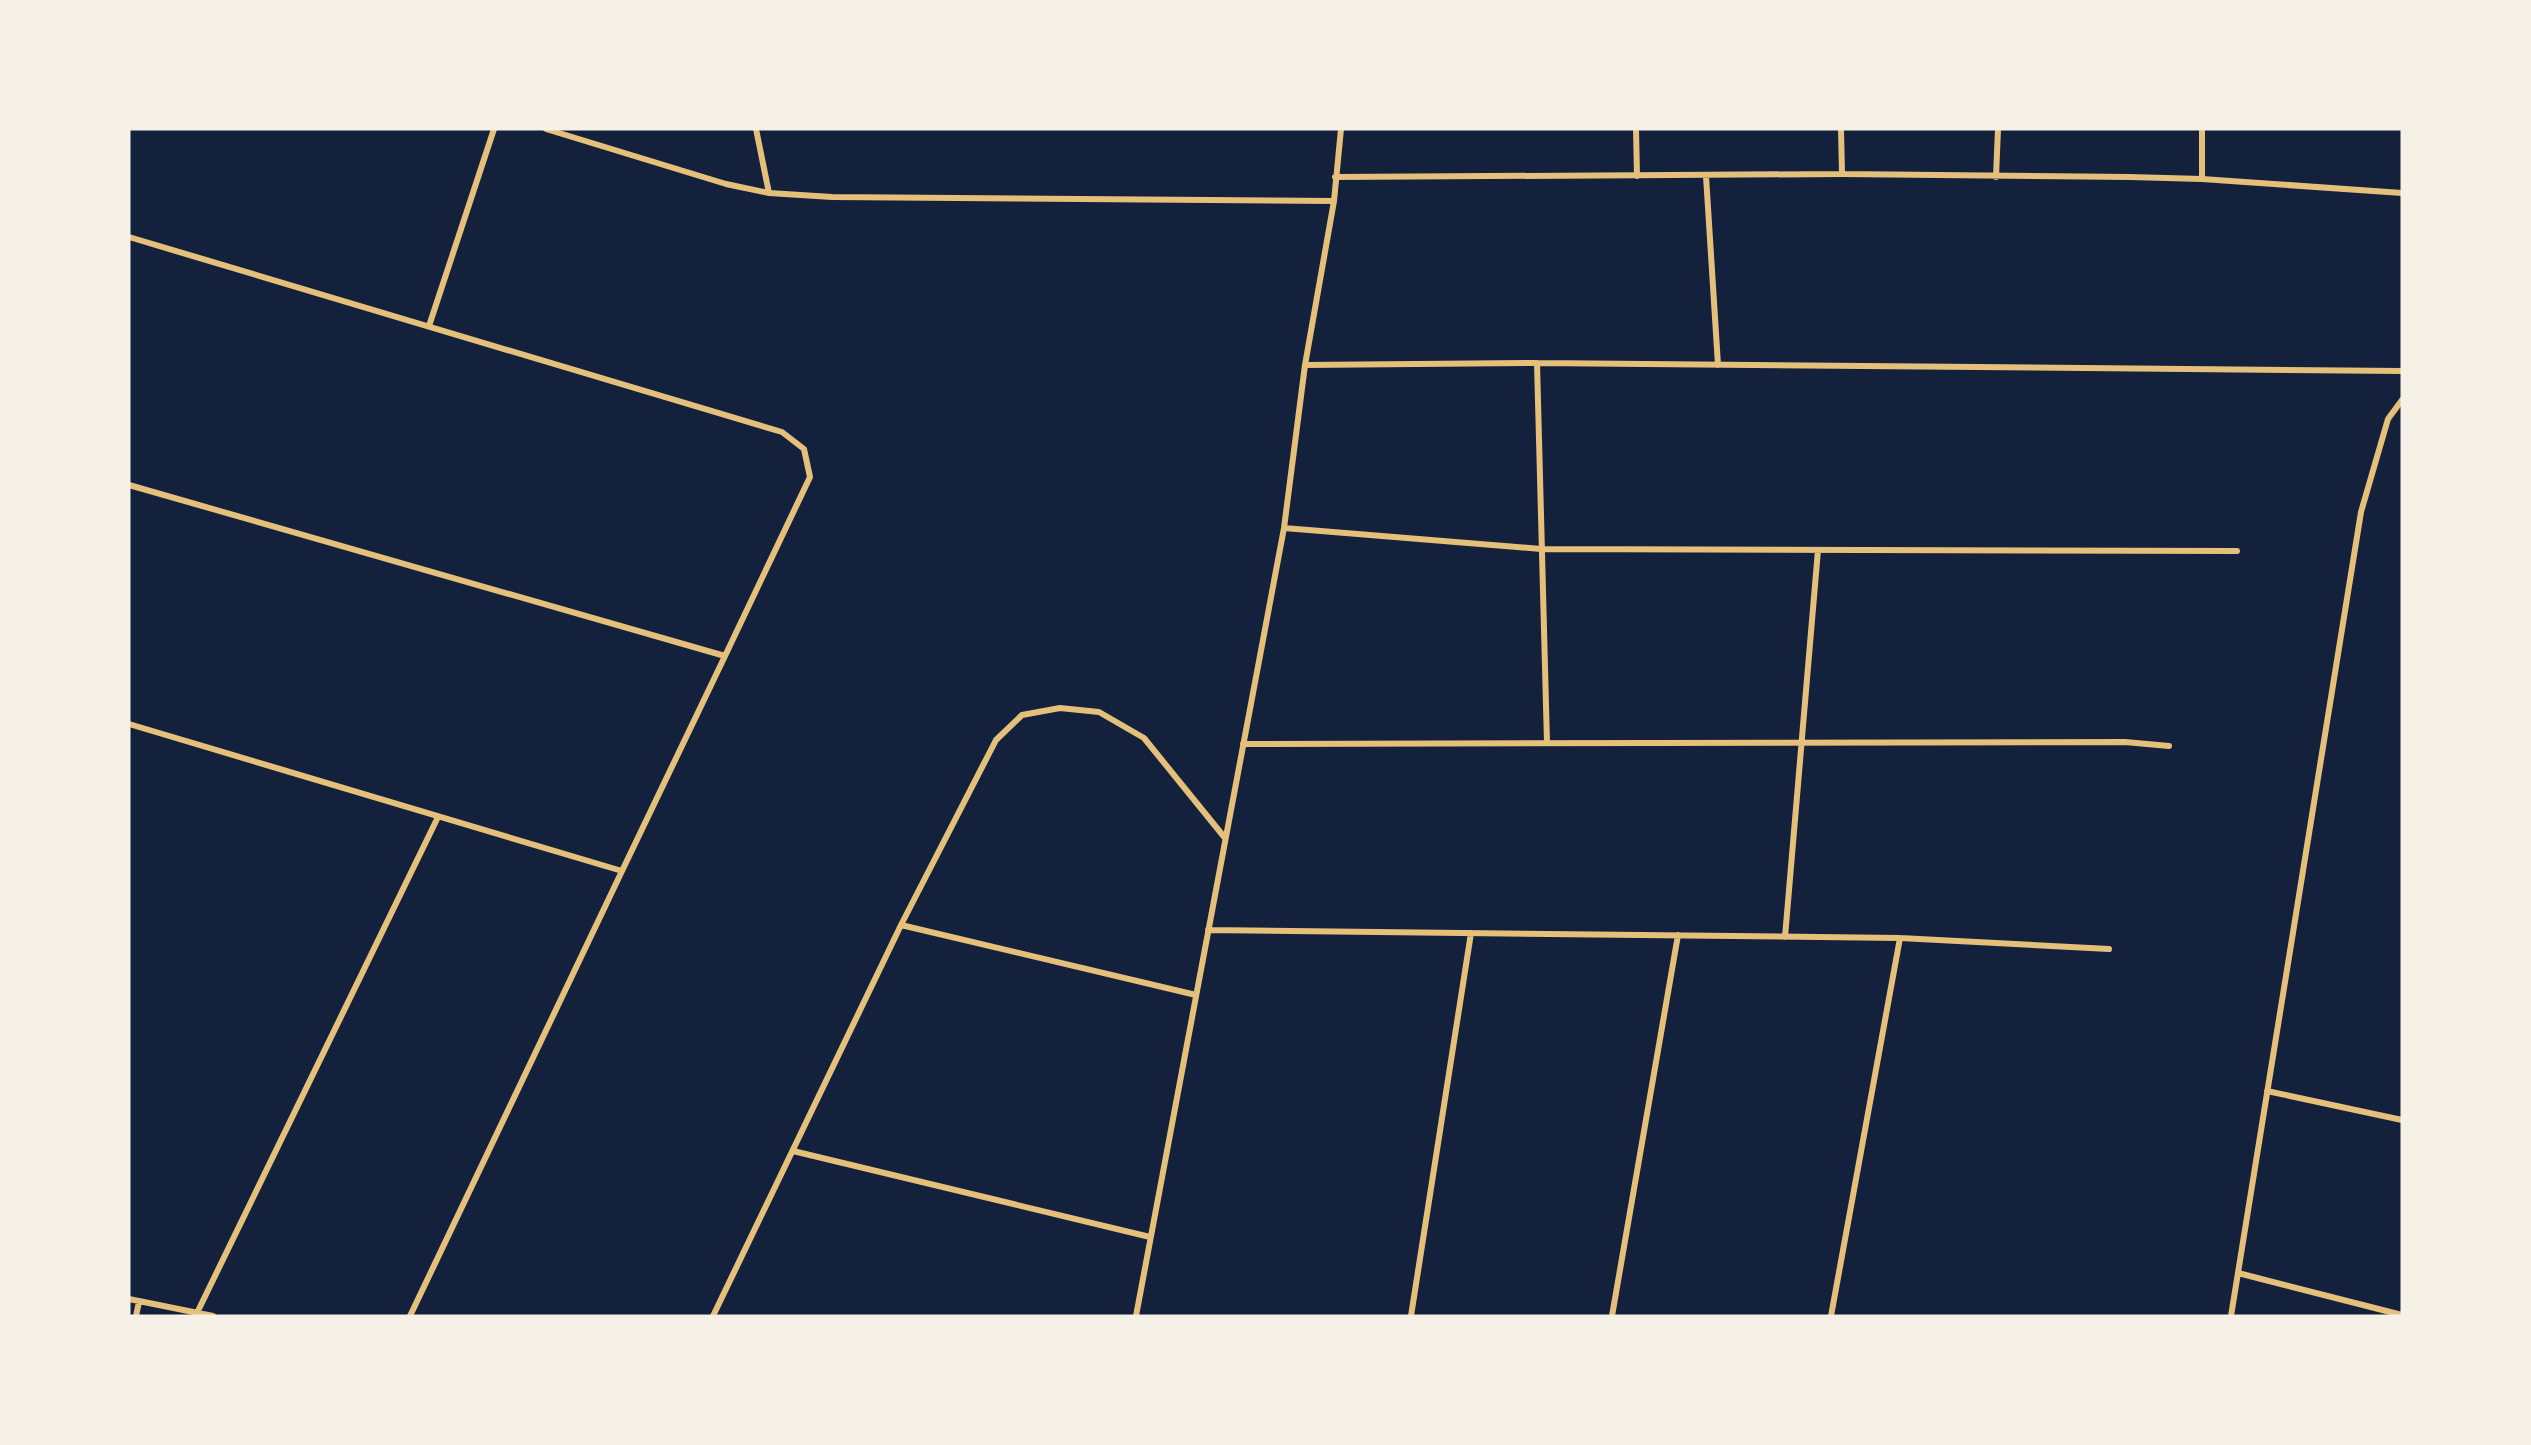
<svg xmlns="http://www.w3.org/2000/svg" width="2531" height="1445" viewBox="0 0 2531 1445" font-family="Literata,serif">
<rect width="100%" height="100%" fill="#14213d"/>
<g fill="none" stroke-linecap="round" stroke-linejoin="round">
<path stroke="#e5c07b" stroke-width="6" d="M546,129L726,184L769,193L832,197L1334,201
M756,129L769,193
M1636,129L1637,176
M1841,129L1842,174
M1706,176L1718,365
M1335,177L1842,174L2130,177L2202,179L2402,193
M1996,177L1998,129
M2202,179V129
M129,237L782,432L804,449L810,477L725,656
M429,326L494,129
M1537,363L1547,743
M1305,365L1537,363L2402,371
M129,485L725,656L622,871
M1284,528L1541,549L2237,551
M129,724L622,871L410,1316
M1243,744L2125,742L2169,746
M901,925L1196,995
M1208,930L1900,938L2109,949
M1785,937L1818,550
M2267,1091L2402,1120
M793,1151L1150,1237
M2238,1273L2402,1315
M129,1299L213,1316
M197,1313L438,817
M136,1316L139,1302
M713,1316L901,925L996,740L1022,715L1060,708L1099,712L1144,738L1225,838
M1136,1316L1284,528L1305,365L1334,201L1341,129
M1411,1316L1471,933
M1612,1316L1678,935
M1831,1316L1900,938
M2231,1316L2361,512L2388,419L2402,400"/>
</g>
<rect width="2531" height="1445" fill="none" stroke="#f6f1e7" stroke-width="261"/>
</svg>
